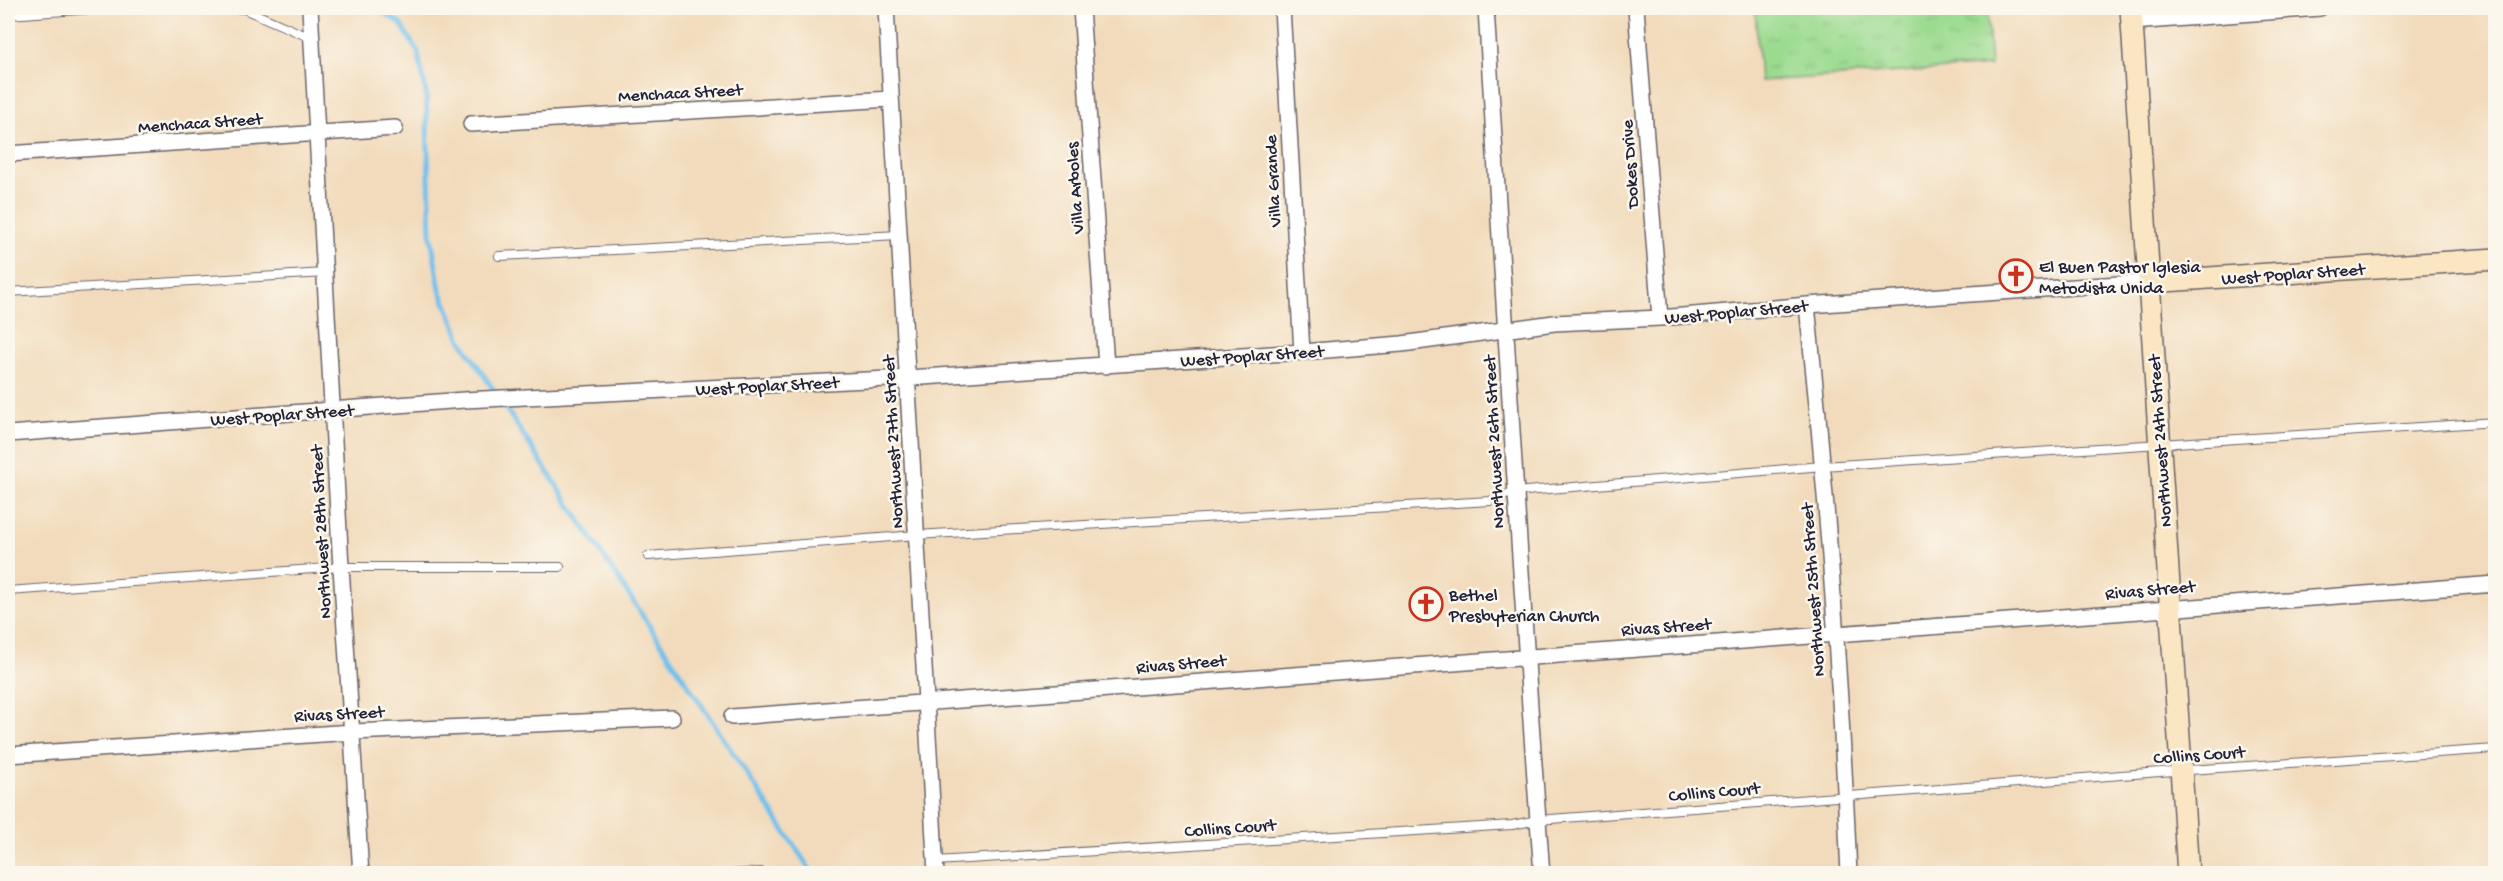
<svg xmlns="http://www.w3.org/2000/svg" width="2503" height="881" viewBox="0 0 2503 881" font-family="'Gochi Hand',sans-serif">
<defs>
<pattern id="grass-tufts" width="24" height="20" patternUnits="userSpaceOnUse" patternTransform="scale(1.5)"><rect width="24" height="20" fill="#9bdb90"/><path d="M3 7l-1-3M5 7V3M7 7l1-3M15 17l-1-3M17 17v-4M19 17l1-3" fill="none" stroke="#85bc7d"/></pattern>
</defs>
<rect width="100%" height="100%" fill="#fbf7ec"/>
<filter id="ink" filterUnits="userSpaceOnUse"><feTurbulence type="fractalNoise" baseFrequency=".0167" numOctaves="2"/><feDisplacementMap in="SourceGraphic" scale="12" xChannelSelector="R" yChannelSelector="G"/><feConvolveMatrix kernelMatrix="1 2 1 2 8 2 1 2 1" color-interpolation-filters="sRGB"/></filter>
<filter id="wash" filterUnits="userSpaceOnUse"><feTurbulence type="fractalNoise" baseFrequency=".008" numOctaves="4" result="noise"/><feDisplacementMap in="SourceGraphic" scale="24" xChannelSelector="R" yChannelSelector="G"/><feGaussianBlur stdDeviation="1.35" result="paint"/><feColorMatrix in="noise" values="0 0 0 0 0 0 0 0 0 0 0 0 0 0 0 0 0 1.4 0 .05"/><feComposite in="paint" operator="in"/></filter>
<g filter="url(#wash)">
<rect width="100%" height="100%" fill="#f2dbbc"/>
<path fill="url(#grass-tufts)" stroke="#5e7e66" stroke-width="1.5" d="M1755,8H1987L1991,66L1760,81Z"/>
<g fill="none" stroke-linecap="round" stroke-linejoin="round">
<path stroke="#72c0ec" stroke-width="5" d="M376,8L400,23L418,52L426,93L431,236L440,290L462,342L813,874"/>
</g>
</g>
<g filter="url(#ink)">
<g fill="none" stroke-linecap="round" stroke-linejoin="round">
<defs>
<path id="lane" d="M229,8L244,9L311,38
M8,15L107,8
M499,256L899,235
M8,292L325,273
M648,556L917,535L1490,501L1514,492L1823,466L2496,422
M8,591L341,567H560
M935,861L1512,825L1538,820L2160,772L2496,749
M728,874L761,872"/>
<path id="street" d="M310,8L341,567L361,874
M886,8L936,874
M1081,8L1106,366
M1282,8L1302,352
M1486,8C1504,296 1520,585 1542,874
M1636,8L1660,318
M2132,22L2320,8
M471,124L891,99
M8,154L395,128
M1807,305C1827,494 1841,684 1849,874
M8,434L464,400L908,378L1302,352L1402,344L1554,323L1660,318L1807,305L2149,282
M732,717C1320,675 1907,624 2496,584
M8,755L353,732L672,718"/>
<path id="secondary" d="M2131,8L2188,874
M2149,282L2496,259"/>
</defs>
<use href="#lane" stroke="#6b6368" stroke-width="10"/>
<use href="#street" stroke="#6b6368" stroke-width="18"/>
<use href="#secondary" stroke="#6b6368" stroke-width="24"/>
<use href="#lane" stroke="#fff" stroke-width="8"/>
<use href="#street" stroke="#fff" stroke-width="15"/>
<use href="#secondary" stroke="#fbe6c4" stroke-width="21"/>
</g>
</g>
<defs>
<symbol id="church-ring" viewBox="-11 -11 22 22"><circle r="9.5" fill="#fbf7ec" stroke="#c8321e" stroke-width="1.5"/><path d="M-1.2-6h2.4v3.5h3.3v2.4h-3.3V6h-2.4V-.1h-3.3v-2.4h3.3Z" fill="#c8321e"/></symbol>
</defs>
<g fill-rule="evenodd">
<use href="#church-ring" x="1997" y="257" width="38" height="38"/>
<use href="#church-ring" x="1407" y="585" width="38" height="38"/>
</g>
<g text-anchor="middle" stroke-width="5" stroke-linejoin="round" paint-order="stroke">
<g font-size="18" fill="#22223b" stroke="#fbf7ec">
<text transform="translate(680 92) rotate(-3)" y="6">Menchaca Street</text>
<text transform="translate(200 122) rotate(-4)" y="6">Menchaca Street</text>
<text transform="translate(1629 164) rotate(-94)" y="6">Dokes Drive</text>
<text transform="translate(1272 181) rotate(-93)" y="6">Villa Grande</text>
<text transform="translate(1074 188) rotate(-94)" y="6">Villa Arboles</text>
<text transform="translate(2293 273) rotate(-4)" y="6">West Poplar Street</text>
<text transform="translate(1736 311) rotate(-5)" y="6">West Poplar Street</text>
<text transform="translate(1252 355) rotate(-4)" y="6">West Poplar Street</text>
<text transform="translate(767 385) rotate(-3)" y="6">West Poplar Street</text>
<text transform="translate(282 414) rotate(-4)" y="6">West Poplar Street</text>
<text transform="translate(2159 441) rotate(-94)" y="6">Northwest 24th Street</text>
<text transform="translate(892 442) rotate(-93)" y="6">Northwest 27th Street</text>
<text transform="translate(1493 442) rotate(-93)" y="6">Northwest 26th Street</text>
<text transform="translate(320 532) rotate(-93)" y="6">Northwest 28th Street</text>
<text transform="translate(2150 589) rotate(-5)" y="6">Rivas Street</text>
<text transform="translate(1812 590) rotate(-94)" y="6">Northwest 25th Street</text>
<text transform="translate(1666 626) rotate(-4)" y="6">Rivas Street</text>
<text transform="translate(1181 663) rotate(-5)" y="6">Rivas Street</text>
<text transform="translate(339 713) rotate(-3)" y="6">Rivas Street</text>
<text transform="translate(2199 754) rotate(-4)" y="6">Collins Court</text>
<text transform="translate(1714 791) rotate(-5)" y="6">Collins Court</text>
<text transform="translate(1230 827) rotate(-4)" y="6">Collins Court</text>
</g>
<g font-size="18" fill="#22223b" stroke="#fbf7ec" text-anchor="start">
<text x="2039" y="272">El Buen Pastor Iglesia<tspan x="2039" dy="21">Metodista Unida</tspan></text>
<text x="1449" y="600">Bethel<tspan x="1449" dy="21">Presbyterian Church</tspan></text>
</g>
</g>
<rect width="2503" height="881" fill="none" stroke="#fbf7ec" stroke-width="30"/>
</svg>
